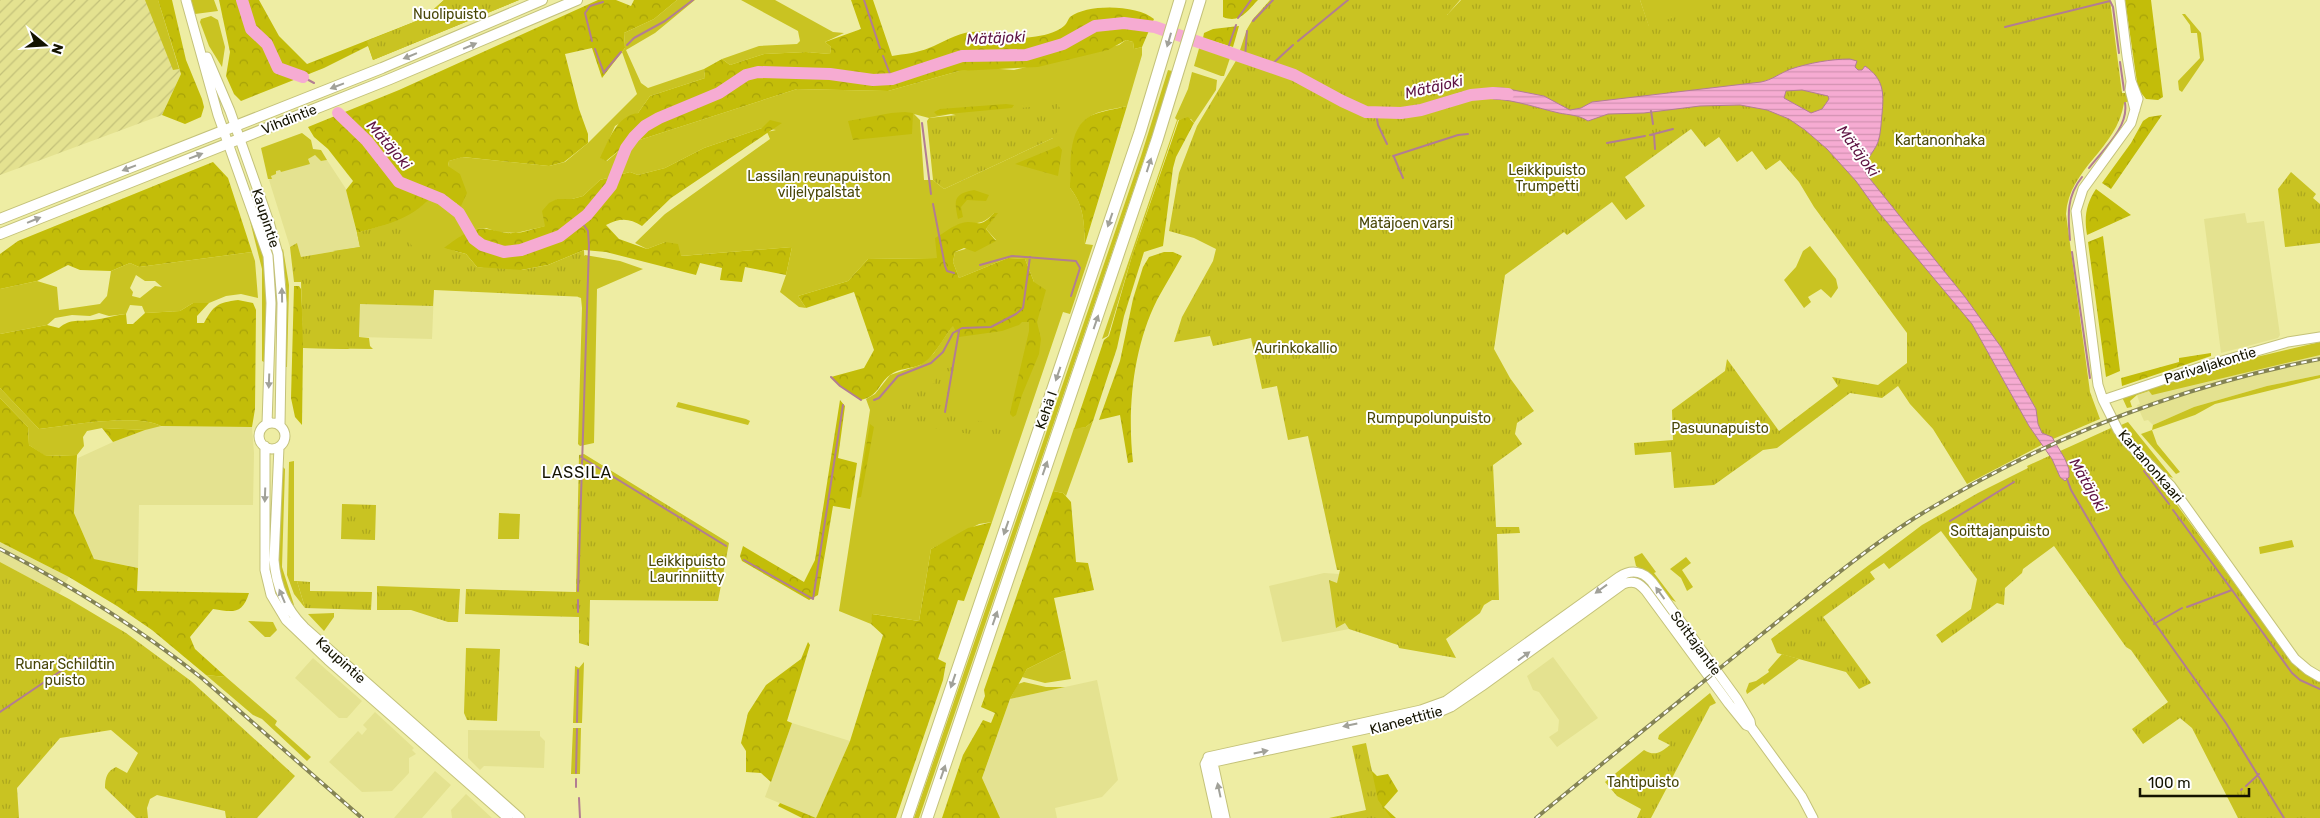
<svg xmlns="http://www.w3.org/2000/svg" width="2320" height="818" viewBox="0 0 2320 818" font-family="Rubik,sans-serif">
<defs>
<pattern id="industrial-furrows" width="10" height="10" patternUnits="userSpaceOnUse" patternTransform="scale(1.25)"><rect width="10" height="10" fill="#e4e290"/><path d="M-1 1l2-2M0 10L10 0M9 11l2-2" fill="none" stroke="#c3c17a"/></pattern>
<pattern id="forest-crowns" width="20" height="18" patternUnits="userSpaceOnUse" patternTransform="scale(1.25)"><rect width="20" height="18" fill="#c3bd09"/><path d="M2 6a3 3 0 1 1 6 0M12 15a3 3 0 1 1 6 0" fill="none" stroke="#a7a208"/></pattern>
<pattern id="park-tufts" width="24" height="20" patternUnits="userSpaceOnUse" patternTransform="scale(1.25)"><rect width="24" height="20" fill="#c9c322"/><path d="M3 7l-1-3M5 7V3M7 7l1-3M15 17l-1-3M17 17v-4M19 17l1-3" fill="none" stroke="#aca71d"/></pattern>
<pattern id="water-rules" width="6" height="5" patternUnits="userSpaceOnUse" patternTransform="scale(1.25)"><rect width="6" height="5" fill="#f6abd2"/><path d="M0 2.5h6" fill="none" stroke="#d292b2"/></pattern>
</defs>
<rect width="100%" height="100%" fill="#eeeda3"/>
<path fill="#e4e290" d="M315,155L321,161L327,160L346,189L360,247L301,257L297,243L290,247L269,180L275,171Z
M2245,213L2247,223L2264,221L2280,335L2278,338L2221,353L2204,219Z
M434,290L432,339L359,337V304Z
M2320,346V375L2267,386L2194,407L2153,425L2148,420L2144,421L2137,405L2140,404L2137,395L2196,376Z
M155,426L252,427L254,453L253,505H139L138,568L94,559L74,513L78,458L113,442Z
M0,542L69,577L59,594L0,562Z
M1324,573L1339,574L1398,645L1349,629L1282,642L1269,586Z
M1553,657L1598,718L1557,747L1549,737L1558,731L1559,720L1539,692L1533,690L1527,676Z
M313,658L362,701L347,718H339L295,678Z
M1097,680L1118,780L1102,797L1055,808L1057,818H968L1010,699Z
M375,712L414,748L412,750L416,754L409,758V773L392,791L362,792L329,762L358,731L362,735L367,729L363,725Z
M792,723L850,741L816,818L765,797Z
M468,730L540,731V736L545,741L544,768L484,766L480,770L468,758Z
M435,771L451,785L422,818H394Z
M466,794L492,818H493H452L451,810Z"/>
<path fill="url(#industrial-furrows)" d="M0,0H158L181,74L162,115L0,175Z"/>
<path fill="#c9c322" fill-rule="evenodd" d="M145,0H158L179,69L173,70Z
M191,0H214L218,11L195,14Z
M677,0H695L655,33L626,50L641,83L648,88L704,69L705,78L650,96L638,113L615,126L601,158L607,161L627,144L797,89L888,91L959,71L986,68L1014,70L1119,45L1126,40L1133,42L1134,49L1142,47V55L1127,106C1116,109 1099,110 1089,117C1068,131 1072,166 1070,188C1084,205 1084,222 1085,244L1093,245L1070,314L1063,312L992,522L979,524L931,549L919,621L873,614L871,624L839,611L870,410L866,399L875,394L890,375L920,365L934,353L953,325L1034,282L1025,259L1008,258L959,278L953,262L955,252L996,240L986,229L997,213H994C977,232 967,216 951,229C945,235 941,250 937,258L868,259L848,281L798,296L806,308L799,307L780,292L786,275L792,247L680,256L665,242L647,249L635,243L665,214L770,139L767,132L776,130L762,128L704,148L665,168L638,175L630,172L600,180L583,196L572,199H557L546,226L516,233L498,232L486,228L477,229L460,237L436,290L333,251L360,247L357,233C387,224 415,216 436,192L457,205L448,166L449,161L462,157L549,166L565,162L588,143L637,94L622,52L625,48L624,33L654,19ZM914,114L929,118L951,114L1053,138L944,189L933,180H924L920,120Z
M741,0H775L833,32L844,33L825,42L831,47L830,54L806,52L764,54L730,65L722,59L759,46L797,44L800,41L798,31Z
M1640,0H1723V1L1649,27Z
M2182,14H2185L2201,33L2204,60L2182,92L2179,90L2178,81L2200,58L2197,33H2191L2190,25Z
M211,16L218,20L225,47L222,67L209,46L200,22L201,19Z
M1200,45L1231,55L1224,76H1221L1194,66Z
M1168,70L1172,71L1157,121L919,818H914L1141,156Z
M1192,72L1217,80L1216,90L1194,123L1191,119L1178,120L1132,256L1108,336L1102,339L1177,120L1175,118L1188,89Z
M302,133L311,140L313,149L321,150L327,160L321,161L315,155L308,159L310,164L281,172L280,170L276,171V174L271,176L272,179H268L261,148Z
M245,201L264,257L268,282L264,362L262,361V269Z
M1810,246L1836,279L1838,288L1831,298L1821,289L1808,297L1811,302L1804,308L1784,280L1796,267L1803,251Z
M283,249L289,285L287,367H285L286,284L281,251Z
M252,252L255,261L258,298L241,294L226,296L209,303H193L180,311L145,313L142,306L130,305L126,314L109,316L99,313L90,316L72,315L55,318L47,325L0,334V289L37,281L57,287L59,310L100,304L107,296L111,271L130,263L139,267ZM136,275L145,281H155L162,287L155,286L140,298L132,296L133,292L130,288Z
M585,255L620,261L643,269L597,289L594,443L580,446L578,444L582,308L581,298L578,297C575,285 575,265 585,255Z
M2320,342V355L2152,395L2149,391L2137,395L2130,401L2132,407L2127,408L2122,397L2210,368Z
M2320,375V378L2215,404L2195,415L2152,430L2157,444L2180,472L2176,474L2141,434L2152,430L2153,425L2194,407L2267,386Z
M0,388L39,429C68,426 135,413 161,426L145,430L102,428L87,431L83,437L84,446L77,455L45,456L29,445L28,427L0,398Z
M678,402L746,419L750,421L748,425L676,407Z
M1093,421L1066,496L1063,493L1053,491L1074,428L1086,427Z
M2128,422L2173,478L2168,476L2127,434L2121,425Z
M294,461V581H297L305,608L294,594L287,575L289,462Z
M282,466L285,469L282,567L294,605L291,606L283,586L278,565Z
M499,513L520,514L519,539H498Z
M2292,540L2294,547L2260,554L2259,547Z
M1642,553L1656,572L1654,573L1676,602L1666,597L1647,573L1636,566L1634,557Z
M1686,557L1691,563L1682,570L1693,587L1687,591L1681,578L1670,569Z
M334,613V617L324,631L308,614Z
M248,621L273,622L277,630L270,637H265Z
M1065,650L1071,679L1045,683L1022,677L1027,669Z
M1782,654L1799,659L1764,685L1763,683L1747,694L1746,691L1749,683L1756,681L1769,672L1768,670Z
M584,662L582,723H573L575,666L579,668Z
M206,675L226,677L277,721L275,725L311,757L307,761L262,719L253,715Z
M1024,682L1046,687H1065L1010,699L1018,684Z
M573,728H581L580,774H571Z"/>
<path fill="url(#forest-crowns)" d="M158,0H172L186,60L202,99L204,107L201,117L185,124L162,115L181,74Z
M219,0H259L279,36L307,64L424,18L444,0H519L373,60L368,46L324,68L241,101L234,94L226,76L230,52Z
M598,0H616L631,6L634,0H677L654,19L624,33L625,48L602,78L592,48L565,54L579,109L588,134V143L564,162L549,166L463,157L449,161L448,166L460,174L467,193L461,206L436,192C413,219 389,224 357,233L346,190L353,181L328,149L314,137L308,127L399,90Z
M851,0H873L892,56C904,54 917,53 929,48C942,43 957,33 971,32C992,29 1011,40 1032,37C1042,36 1056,33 1064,26C1067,24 1068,19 1070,17C1088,3 1138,5 1154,19L1142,47L1134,49L1133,42L1126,40L1108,50L1038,67L959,71L888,91L797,89L627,144L606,161L600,158C609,140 616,116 638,113L650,96L705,78L704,69L722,59L730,65L764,54L806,52L830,54L831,47L825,42L861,29Z
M1223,0H1258C1247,11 1240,24 1223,17Z
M2125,0H2151L2163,97L2158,100L2146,99L2138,89Z
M1239,26L1233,47L1203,38L1204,33L1213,29Z
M1006,104L1014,105L1012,108L937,115L934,112L940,109Z
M1127,106L1085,244C1084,223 1084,205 1070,188C1071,166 1067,129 1090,116C1101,111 1116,109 1127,106Z
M905,112L913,113L912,134L853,140L848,121L891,113Z
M2162,115L2111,189L2102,183L2131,143L2143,121L2149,117Z
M1188,117L1194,123L1176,157L1173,168L1163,246L1144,252L1124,316L1117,348L1093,421L1086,427L1074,429L1104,340L1109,336L1132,256L1179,120Z
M770,120L782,123L671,198L642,226C629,218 620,218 606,225L619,239L647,249L665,242L678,244L681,256L792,247L786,275L745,267L742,282L720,280L722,268L700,263L696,275L606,252L584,250L548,265L521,270H497L477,267L466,254L444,248C455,240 472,226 487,229C496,230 504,234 514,233C524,233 535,228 545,226L542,211L549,203L557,199H572L583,196L600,180L630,172L638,175L665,168L704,148L762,128Z
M1059,146L1062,150L1058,176L1015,164Z
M213,162L228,178L252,252L139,267L130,263L111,271L80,270L68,265L37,281L0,289V254L18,241Z
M2096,189L2131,215L2087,235C2084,217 2086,204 2096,189Z
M974,190L989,195L986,201L967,200L961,207L963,217L958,219C954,200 953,194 974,190Z
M994,213H998L986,229L996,241L975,252L964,248L955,252L953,262L959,278L1008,258L1025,259L1034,282L1046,290L1037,322L1041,339L1039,354L1022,395L1016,415L1013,417L1010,414L1011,408L1029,331V322H1022L1019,325L1002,331L959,337L953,326C943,338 935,357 920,365C911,369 899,368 890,375C877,385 880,395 861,400L840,386L831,377L864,368L874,350L854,292L806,308L798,296L848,281L868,259L937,258L935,238C943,234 953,225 962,223C978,219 978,231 994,213Z
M2103,236L2120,371L2106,377L2088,242Z
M1164,252H1173L1182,256C1174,271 1165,285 1157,300C1133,348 1127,409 1133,462L1128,463L1120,415L1099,420L1120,361L1133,299L1143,267L1149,257Z
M294,286H299L301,289L303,328L350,349L303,348L302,425L295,417L291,398Z
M238,300L253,303L256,310L255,409L252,427L161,426C135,413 68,426 39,429L0,388V334L47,325L59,328C71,318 79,322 93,320C104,319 115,315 126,314L127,324H133L145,313L180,311L193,303H209L197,316V323H204C214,305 217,303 238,300Z
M2211,353V356L2122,386L2121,378L2179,362V358Z
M0,398L28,427L29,445L46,456L77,455L74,513L94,559L138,568L137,591L249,593C242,615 233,612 213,609L190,637L195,649L226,677L206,675L152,630L117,606L69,577L0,542Z
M840,400L845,406L838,458L857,463L850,509L833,506L818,595L809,600L742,561L740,556L743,546L804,582L815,560Z
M870,424L874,427L861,497L857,498Z
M102,428L145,430L113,442Z
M1053,491L1063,493L1071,502L1076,562L1088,563L1094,590L1054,598L1065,650L1027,669L1010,699L982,778L1000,818H942L963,755L983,720L991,723L995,713L981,707L985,696L984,690Z
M992,522L964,601L958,600L938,659L946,663L943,680L896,818H802L778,806L780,803L816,818L850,741L883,635L871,624L872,614L919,621L931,549L968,528Z
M808,642L810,645L787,721L792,723L771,782L761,773L746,772V751L741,743L748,713L766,685L801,659Z
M1368,767L1377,776L1388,774L1398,791L1384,807L1396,818H1360L1366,810Z"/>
<path fill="url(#park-tufts)" d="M444,0H519L373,60L367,41L424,18Z
M1270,0H1460L1447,15L1461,0H1640L1649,26L1723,0H2110L2122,93H2128L2129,101L2124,103C2117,149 2069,168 2066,214L2090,392L2100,419L2053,439L1967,484L1933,429L1910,404L1898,386L1882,398L1850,393L1777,448L1763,450L1714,485L1674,488L1671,452L1635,455L1634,443L1673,440L1672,410L1725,371L1727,359L1779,431L1838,386L1832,377L1878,385L1907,363V333L1814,207L1799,182L1780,160L1766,170L1752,151L1737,162L1719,137L1705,147L1691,129L1625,177L1645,206L1626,220L1612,202L1567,235L1564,232L1505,275L1494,349L1510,378L1534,411L1517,423L1515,434L1522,444L1493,465L1496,527H1519L1520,533L1497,534L1499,600H1492L1484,605L1480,613L1446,639L1456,658L1399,648L1398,645L1349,629L1345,623L1336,628L1329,580L1337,583L1340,570H1337L1308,436L1288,440L1277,386L1262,389L1251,338L1213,346L1210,336L1174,342L1182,317L1213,261L1216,249L1194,238L1169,231L1179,173L1197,126L1237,59L1247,29L1253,19Z
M1057,104L1060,108L1057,132L1053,138L944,189L933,180L927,121L929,118Z
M2291,172L2316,194L2313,198L2320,204V243L2285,247L2278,189Z
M395,222L417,253L444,248L466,254L477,267L521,270L548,265L584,250L586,297L434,290L433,306L360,304L359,337L369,338L370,346L373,349L303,348L301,282H294L290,247L297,243L301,257L360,247L357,233Z
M954,367L945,415L1001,425L1002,435L1008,436L1006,440L882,420L884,410L887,406L886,401L888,398H898L904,393L922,389L921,385L925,380L934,384L939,369Z
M2111,428L2160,482L2293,663L2305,673L2320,681V818H2238L2192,728L2180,718L2143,744L2132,729L2168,702L2131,650L2126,647L2054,546L2023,569L2022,573L2005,588L2004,605L1997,603L1942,643L1936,635L1971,609L1977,579L1941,531L1889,569L1884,563L1870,572L1875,579L1823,617L1871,683L1859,689L1846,672L1777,653L1771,639L1922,525L1978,493L2028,468L2027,466Z
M584,454L729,543L718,601L590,600L589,646L579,643V617L465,614L466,589L576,592L579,455Z
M342,504L376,505L375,540L341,539Z
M0,562L69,599L126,633L191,681L295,776L257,818H226L225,811L157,795L150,799L147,808L148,818H136L105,788C105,778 107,771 116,767L127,773L138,753L111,730L60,738L17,788L19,818H0Z
M297,581L310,582V591L372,592L371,610L305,608Z
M377,586L460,589L458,622H448L411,610H377Z
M466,648L500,649L497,721L467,720L464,713Z
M1710,693L1716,703L1710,706L1651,818H1637L1641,809L1617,796L1605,782L1644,750C1655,757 1661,752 1670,745L1658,739L1659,735Z
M1366,743L1378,800L1391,818H1329L1366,810L1352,746Z"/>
<path fill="url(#water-rules)" stroke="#b27d93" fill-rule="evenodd" d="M1850,59L1857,61L1855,67L1858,70H1862L1865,66C1884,79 1884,93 1882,114C1881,123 1881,133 1878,142C1874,153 1863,160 1866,174L1965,297L2001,347L2036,409L2038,424L2042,433L2052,437L2065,459L2069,469V477L2065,481L2060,477L2052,459L2029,426L1972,324L1876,209L1856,181L1827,149L1805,130L1789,119L1767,110L1740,105L1700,106L1644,113L1608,114L1588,121C1579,115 1569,115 1559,113C1537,108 1516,100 1493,99L1492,88H1503L1544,96L1570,110L1581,108L1592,102L1761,82C1772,80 1780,73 1791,69C1809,63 1831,59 1850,59ZM1802,90L1828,96L1829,99L1822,109L1811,113L1784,98L1786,91Z"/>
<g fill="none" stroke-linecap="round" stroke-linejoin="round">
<path stroke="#b27d93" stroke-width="2" d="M864,0L880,48
M2110,1L2113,7L2119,53
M1238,18L1251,0
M1253,21L1273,0
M2005,27L2110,1
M592,41L585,13L590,6L603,2
M1298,41L1348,0
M627,45L634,38L665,21L693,0
M595,49L604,73
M1227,51L1236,25
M883,56L892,79
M1245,57L1247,31
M2120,62L2124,90
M1269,67L1293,45
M605,71L621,52
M912,72L913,77
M303,77L314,83
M1651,111L1653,124
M1376,113L1378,125L1387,144
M922,123L931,194
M1654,134L1655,149
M1650,135L1673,129
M1607,143L1645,136
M1393,156L1458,135L1468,134
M1394,157L1403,178
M2089,168C2103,150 2129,127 2125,103
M933,204L945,266L947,271L954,273
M2070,240C2068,216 2066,197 2082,177
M2072,252L2090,378
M980,265L1012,256L1076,261L1080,268L1071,296
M831,377L840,386L861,400
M874,400L879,398L898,376L931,363L943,352L953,333L962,328L991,327L1016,314L1023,308L1030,257
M945,412L959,331
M581,457L726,546
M2144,471L2169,504
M2067,479L2071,490L2122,577L2226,723L2284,818
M2173,510L2232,590
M1950,521L2014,482
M744,560L813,599L843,405
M578,591L589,246L588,231L581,221
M578,600V612
M2187,607L2232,590L2292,673L2300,680L2320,689
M2154,624L2182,608
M0,712L80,658
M577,722L578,670
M576,773L577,729
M2246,786L2259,774
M576,787V779
M2241,790L2242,789
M579,798L580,818"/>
<path stroke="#f6abd2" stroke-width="12" d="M242,0L251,29L267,44L278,68L303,77
M338,113L367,141L399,182L441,199L459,213L474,239L482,245L504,252L521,250L560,236L587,215L611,186L626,148L634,137L645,126L659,118L719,93L746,75L758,72L830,74L873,80L892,79L962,56L1026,55L1063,44L1095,26L1124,23L1155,27L1294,75L1342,101L1366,112L1401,113L1421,110L1471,95L1493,93L1508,94"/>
<defs>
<path id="secondary" d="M186,0L218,115L268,256L271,303L267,424
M2120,0L2127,56L2131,81L2138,99L2131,123L2083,189L2076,211L2098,385L2103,400L2118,430L2127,442L2171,486L2295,659L2308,670L2320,677
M207,57L230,111L269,222L278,254L282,303L280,425
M2131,82L2130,90L2135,110
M2103,400L2201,367L2288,342L2320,337
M259 436a13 13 0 1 1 26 0a13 13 0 1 1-26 0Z
M265,446V570L271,595L286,620L328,660L508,818
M279,447L274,560C276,586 285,608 304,627L520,818
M1208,757L1421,710L1446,701L1619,577C1631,569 1643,571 1652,582L1737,699L1750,721L1751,727
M1209,759L1213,763L1225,818
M1207,760L1205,764L1217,818
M1205,764L1435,714L1451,707L1482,686L1623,584C1634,580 1639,583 1646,591L1729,704L1746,725L1751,727L1802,797L1813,818"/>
<path id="primary" d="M0,219L382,68L542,0
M0,234L390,79L577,0"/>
<path id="highway" d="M907,818L1140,132L1180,0
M927,818L1157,140L1200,0"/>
</defs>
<use href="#secondary" stroke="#c4c27a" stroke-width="11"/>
<use href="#primary" stroke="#c4c27a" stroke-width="12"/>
<use href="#highway" stroke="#c4c27a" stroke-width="13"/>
<use href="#secondary" stroke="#fff" stroke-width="9"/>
<use href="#primary" stroke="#fff" stroke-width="10"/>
<use href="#highway" stroke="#fff" stroke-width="11"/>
<defs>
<path id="rail" d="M0,549C72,586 140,629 203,679L362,818
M1536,818C1611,756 1687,695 1762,634C1811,595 1860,553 1913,519C2039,441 2175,387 2320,359"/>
</defs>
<use href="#rail" stroke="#848354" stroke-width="4"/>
<use href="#rail" stroke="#fff" stroke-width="2" stroke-dasharray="5.5" stroke-linecap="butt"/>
</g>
<defs><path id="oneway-solid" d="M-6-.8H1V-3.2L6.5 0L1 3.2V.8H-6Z" transform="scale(1.25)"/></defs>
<g fill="#a1a199">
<use href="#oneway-solid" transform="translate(1169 40) rotate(106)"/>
<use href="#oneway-solid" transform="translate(470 46) rotate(-23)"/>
<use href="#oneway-solid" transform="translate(410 56) rotate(158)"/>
<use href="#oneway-solid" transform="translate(337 86) rotate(159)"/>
<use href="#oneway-solid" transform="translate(196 156) rotate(-21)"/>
<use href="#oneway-solid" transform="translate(1149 165) rotate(-72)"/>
<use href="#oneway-solid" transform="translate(129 168) rotate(159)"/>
<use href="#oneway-solid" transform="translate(34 220) rotate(-22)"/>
<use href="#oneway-solid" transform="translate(1110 220) rotate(109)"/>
<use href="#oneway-solid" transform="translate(282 295) rotate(-91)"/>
<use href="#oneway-solid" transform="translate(1096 322) rotate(-71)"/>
<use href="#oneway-solid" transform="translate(1058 374) rotate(109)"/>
<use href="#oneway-solid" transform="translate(269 381) rotate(92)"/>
<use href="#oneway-solid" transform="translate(1045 468) rotate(-71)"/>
<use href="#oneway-solid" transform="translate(265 495) rotate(92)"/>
<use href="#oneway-solid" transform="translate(1006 528) rotate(109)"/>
<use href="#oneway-solid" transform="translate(1601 589) rotate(144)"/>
<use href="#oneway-solid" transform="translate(1660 593) rotate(-126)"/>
<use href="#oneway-solid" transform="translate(282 596) rotate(-113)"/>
<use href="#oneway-solid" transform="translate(995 618) rotate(-71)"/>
<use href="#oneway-solid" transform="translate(1524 656) rotate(-36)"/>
<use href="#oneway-solid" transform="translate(953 681) rotate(109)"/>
<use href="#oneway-solid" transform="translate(1350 725) rotate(168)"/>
<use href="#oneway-solid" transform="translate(1261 752) rotate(-12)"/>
<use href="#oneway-solid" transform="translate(943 772) rotate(-71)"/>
<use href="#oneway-solid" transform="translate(1219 790) rotate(-102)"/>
</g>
<g text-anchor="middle" stroke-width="4" stroke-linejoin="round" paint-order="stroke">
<g font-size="14" fill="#494708" stroke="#fff">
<text x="450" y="19">Nuolipuisto</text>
<text x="1940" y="145">Kartanonhaka</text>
<text x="1547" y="175">Leikkipuisto<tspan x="1547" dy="16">Trumpetti</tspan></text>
<text x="819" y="181">Lassilan reunapuiston<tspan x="819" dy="16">viljelypalstat</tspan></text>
<text x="1406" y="228">Mätäjoen varsi</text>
<text x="1296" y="353">Aurinkokallio</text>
<text x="1429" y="423">Rumpupolunpuisto</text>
<text x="1720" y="433">Pasuunapuisto</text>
<text x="2000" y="536">Soittajanpuisto</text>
<text x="687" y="566">Leikkipuisto<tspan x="687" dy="16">Laurinniitty</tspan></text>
<text x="65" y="669">Runar Schildtin<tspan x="65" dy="16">puisto</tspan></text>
<text x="1643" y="787">Tahtipuisto</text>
</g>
<g font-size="14" fill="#141300" stroke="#fff">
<text transform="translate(289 119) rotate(-22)" y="5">Vihdintie</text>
<text transform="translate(266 218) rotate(72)" y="5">Kaupintie</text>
<text transform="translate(2210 365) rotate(-17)" y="5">Parivaljakontie</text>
<text transform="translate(1046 410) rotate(-71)" y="5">Kehä I</text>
<text transform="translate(2151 466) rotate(49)" y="5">Kartanonkaari</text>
<text transform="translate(1696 643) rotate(54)" y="5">Soittajantie</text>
<text transform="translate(341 660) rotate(42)" y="5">Kaupintie</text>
<text transform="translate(1406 720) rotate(-15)" y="5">Klaneettitie</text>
</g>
<g font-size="15" font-style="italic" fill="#5e1342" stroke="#fff">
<text transform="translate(996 38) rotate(-3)" y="5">Mätäjoki</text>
<text transform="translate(1434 87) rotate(-13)" y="5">Mätäjoki</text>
<text transform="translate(389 145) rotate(49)" y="5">Mätäjoki</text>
<text transform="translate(1858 151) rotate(54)" y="5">Mätäjoki</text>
<text transform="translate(2088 485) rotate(60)" y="5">Mätäjoki</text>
</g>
<g font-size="16" letter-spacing="1" fill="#141300" stroke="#fff">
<text x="577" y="478">LASSILA</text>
</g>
</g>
<g transform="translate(45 45) rotate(108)" stroke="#ffffff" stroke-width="4" paint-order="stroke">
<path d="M0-4L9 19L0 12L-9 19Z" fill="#141300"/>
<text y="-8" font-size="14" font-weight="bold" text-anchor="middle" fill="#141300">N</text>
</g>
<path d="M2140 788v8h109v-8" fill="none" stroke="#141300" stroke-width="2.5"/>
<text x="2148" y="788" font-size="15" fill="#141300" stroke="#ffffff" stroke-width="4" paint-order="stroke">100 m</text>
</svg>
